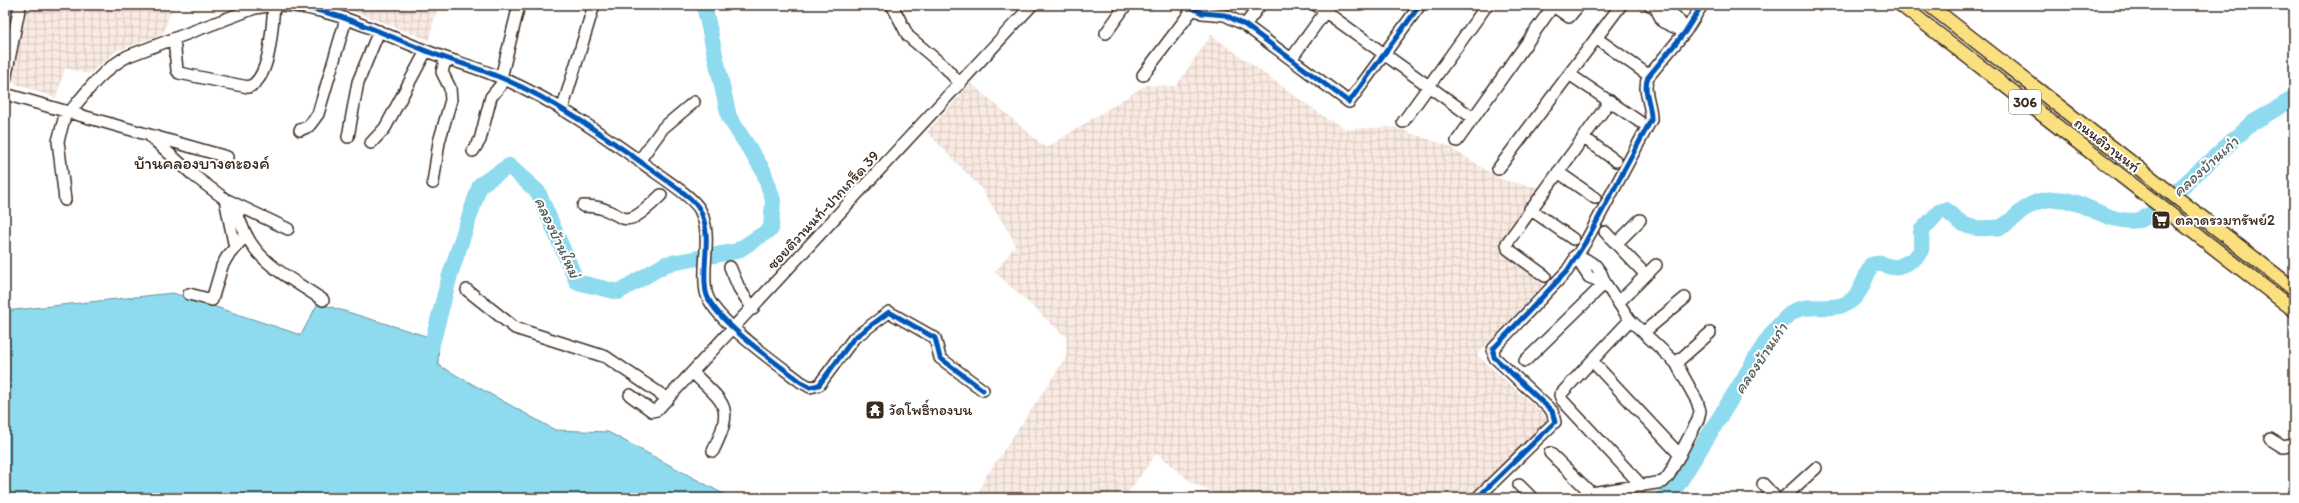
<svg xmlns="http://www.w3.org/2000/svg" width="2299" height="503" viewBox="0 0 2299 503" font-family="Itim,'Playpen Sans Thai',sans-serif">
<defs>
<pattern id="industrial-grid" width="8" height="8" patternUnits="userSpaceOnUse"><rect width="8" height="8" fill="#f9eae2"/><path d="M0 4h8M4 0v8" fill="none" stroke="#d6c9c1"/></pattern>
</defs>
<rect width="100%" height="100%" fill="#fff"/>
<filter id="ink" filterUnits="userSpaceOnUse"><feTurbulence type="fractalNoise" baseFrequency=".025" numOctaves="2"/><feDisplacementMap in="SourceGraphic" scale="8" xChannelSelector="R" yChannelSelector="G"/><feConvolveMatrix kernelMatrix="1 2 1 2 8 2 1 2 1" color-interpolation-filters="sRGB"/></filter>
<g filter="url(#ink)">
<path fill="url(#industrial-grid)" d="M5,5H173L163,34L116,51L89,74L65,68L56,98L5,80Z
M337,5H438L429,40Z
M1211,35L1327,119L1347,129L1393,127L1448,146L1502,180L1541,188L1500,250L1543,285L1477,355L1551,421L1472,498H1300L1296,493L1291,498H1225L1192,483L1157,453L1124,498H977L983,481L1066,358V337L995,272L1015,246L1012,237L980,187L927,132L971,83L1046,148L1146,85L1176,86Z"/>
<path fill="#8edaee" stroke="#6d949b" d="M173,293L301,335L318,303L439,340L438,365L555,430L608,432L731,498H5V311Z"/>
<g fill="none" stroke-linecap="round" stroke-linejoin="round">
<path stroke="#8edaee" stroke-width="16" d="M428,359L450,275L480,185L509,166L538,192L577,282L618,292L666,264L737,251L771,229L773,200L763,170L729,117L704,5
M1662,498L1672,494C1695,457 1718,420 1741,383C1755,360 1769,332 1790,314C1808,299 1834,316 1853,299C1862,291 1866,276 1871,265C1880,262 1884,265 1892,267C1900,268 1919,258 1921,250C1922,245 1921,237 1921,231L1939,212L1946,210C1959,223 1969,230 1988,228C1992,228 1997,228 2001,227C2023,215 2023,201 2054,199C2083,198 2109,226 2139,220C2144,219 2149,215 2153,213L2252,123L2294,98"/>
<defs>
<path id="minor" d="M278,5C327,6 374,30 419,48C447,60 477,67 504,79C558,102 607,138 655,172C667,181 693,197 700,210C713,236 701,265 706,292C711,318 779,365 801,382L810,387L819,385L854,338L889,312L935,338L940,358L983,390
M892,5L908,36L946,68L960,84
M1187,5L1202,13L1225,15L1245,25L1349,102L1420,5
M1316,5L1473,118
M1552,5L1569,17L1579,5
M1650,5C1669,16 1675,8 1685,32
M1656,9L1663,22L1685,32
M1245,25L1260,5
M1106,33L1126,5
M1596,38L1644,72
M174,39L177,70L179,73L248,87C271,80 272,26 274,5
M1291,59L1330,5
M1569,74L1640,122
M1143,75L1193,9
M501,78L519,5
M5,80L20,5
M5,94L227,157
M562,110L594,5
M69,113C87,91 103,69 128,56L255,8L274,5
M1403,122L1487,5
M300,130L309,126L318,114L346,19
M151,137L193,175L225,199L288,229
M348,137L358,82L379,31
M1583,137L1616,161
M1457,141L1553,6
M371,143L385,128L426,51
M473,151L480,140L491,97L505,80
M639,161L663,128L694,102
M1498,169L1621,5
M1558,172L1595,198
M433,183L439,142L451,100L450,88L442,72L446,58
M225,199L235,248
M65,200L58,141L66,112
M235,205C249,261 279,270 323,300
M583,206C629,206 615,241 661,195
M1530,209L1573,239
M1605,232L1646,275
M1616,244L1640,220
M1575,256L1585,259L1596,266L1601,273L1605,283L1630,320L1676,363L1697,401L1700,411L1698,420L1669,475L1663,482L1591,493L1586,498
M1575,256L1589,277L1605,283
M730,267L739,288L753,309
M1545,276L1508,249L1507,243L1610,101
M467,290L515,328L606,357L668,399
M189,294L212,300L222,266L227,257L245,236
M1619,302L1656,265
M1630,320L1560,395L1562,400L1642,486
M1644,332L1685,298
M1525,361L1605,283
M1592,361L1680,455
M1676,363L1710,333
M692,372C725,404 735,406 713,451
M630,395L652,411L657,410L1032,5
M2270,439L2283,447L2294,445
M1550,453L1591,493
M1763,484L1776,498
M1519,485L1532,498
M1477,498L1555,422L1552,411L1494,357L1493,349L1567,271L1585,243L1651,120C1652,105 1642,91 1648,77L1685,32L1702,5
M1783,498L1816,468"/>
<path id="major" d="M1901,5L2294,310
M1929,5L2294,289"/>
</defs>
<use href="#minor" stroke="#3b2a1e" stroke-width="14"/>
<use href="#major" stroke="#3b2a1e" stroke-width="16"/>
<use href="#minor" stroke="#fff" stroke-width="11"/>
<use href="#major" stroke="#fbe080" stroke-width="13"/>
<defs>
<path id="cycleway" d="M278,5C327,6 374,30 419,48C447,60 477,67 504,79C558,102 607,138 655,172C667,181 693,197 700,210C713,236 701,265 706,292C711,318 779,365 801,382L810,387L819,385L854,338L889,312L935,338L940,358L983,390
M1187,5L1202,13L1225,15L1245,25L1349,102L1420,5
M1477,498L1555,422L1552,411L1494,357L1493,349L1567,271L1585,243L1651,120C1652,105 1642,91 1648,77L1685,32L1702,5"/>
</defs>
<use href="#cycleway" stroke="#fff" stroke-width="8"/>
<use href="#cycleway" stroke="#0057b8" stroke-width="5"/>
</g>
</g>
<defs>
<symbol id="supermarket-square" viewBox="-11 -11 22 22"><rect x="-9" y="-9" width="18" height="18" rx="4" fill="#3b2a1e" stroke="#fff"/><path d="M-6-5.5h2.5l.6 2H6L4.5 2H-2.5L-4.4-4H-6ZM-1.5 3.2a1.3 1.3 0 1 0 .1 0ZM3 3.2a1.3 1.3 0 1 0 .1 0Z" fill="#fff"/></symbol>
<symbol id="temple-square" viewBox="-11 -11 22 22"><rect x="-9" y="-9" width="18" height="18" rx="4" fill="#3b2a1e" stroke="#fff"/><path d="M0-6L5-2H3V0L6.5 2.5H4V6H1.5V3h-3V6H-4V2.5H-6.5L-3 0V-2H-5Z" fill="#fff"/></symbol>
</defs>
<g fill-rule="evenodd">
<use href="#supermarket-square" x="2150" y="209" width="22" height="22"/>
<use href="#temple-square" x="864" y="399" width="22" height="22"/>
</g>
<g text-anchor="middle" stroke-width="4" stroke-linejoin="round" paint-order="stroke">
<rect fill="#fff" stroke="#766a62" stroke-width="1" x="2009" y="90" width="32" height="24" rx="3"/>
<g font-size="14" font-weight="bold" fill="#3b2a1e">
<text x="2025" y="107">306</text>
</g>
<g font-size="15" fill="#3b2a1e" stroke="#fff">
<text transform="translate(2107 145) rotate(38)" y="5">ถนนติวานนท์</text>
<text transform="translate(823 210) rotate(-47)" y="5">ซอยติวานนท์-ปากเกร็ด 39</text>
</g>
<g font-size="15" fill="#3b2a1e" stroke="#fff" text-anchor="start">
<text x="2175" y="225">ตลาดรวมทรัพย์2</text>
<text x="889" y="415">วัดโพธิ์ทองบน</text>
</g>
<g font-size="16" font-style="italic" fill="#545f5c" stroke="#fff">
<text transform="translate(2205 166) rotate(-42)" y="6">คลองบ้านเก่า</text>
<text transform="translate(558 237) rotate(65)" y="6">คลองบ้านใหม่</text>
<text transform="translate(1760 358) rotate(-56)" y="6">คลองบ้านเก่า</text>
</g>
<g font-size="17" fill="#3b2a1e" stroke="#fff">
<text x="202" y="169">บ้านคลองบางตะองค์</text>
</g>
</g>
<rect width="2299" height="503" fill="none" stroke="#fff" stroke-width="20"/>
<rect x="10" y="10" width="2279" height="483" fill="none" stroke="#3b2a1e" stroke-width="1.5" filter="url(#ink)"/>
</svg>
